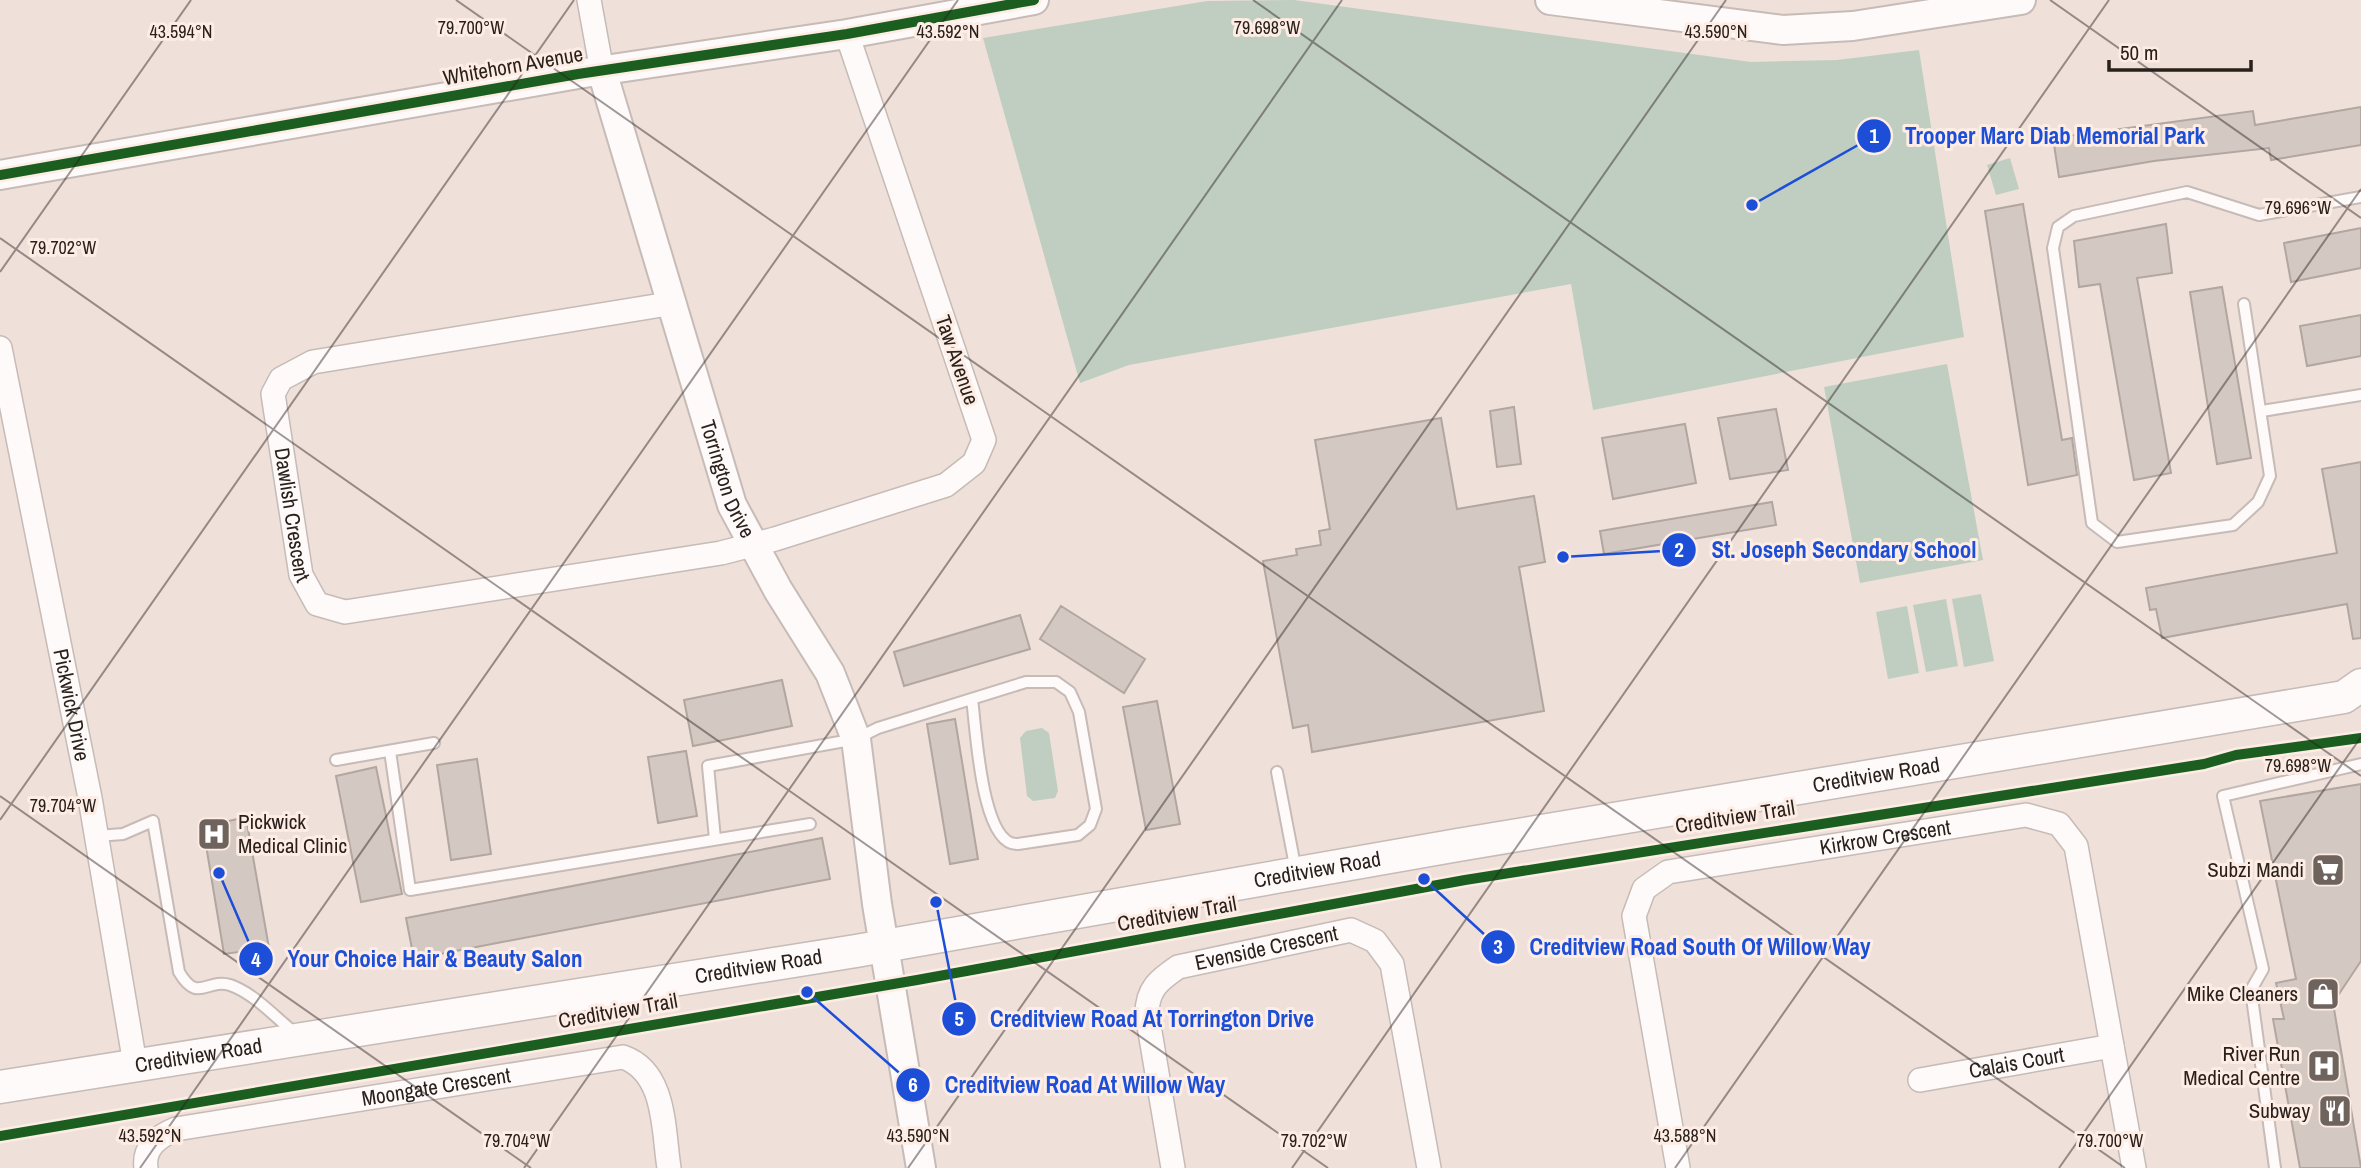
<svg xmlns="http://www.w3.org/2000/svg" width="2361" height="1168" viewBox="0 0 2361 1168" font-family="'Archivo Narrow',sans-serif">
<rect width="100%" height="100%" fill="#efe0da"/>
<path fill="#bfcec0" d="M1294,0L1751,62L1837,60L1919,50L1964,337L1593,410L1571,284L1129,365L1080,383L983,38L1207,1Z
M2010,158L2019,189L1996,195L1987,165Z
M1947,364L1983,560L1860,583L1824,387Z
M1981,594L1994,661L1964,667L1952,599Z
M1946,599L1958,666L1926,672L1913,605Z
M1907,606L1919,673L1888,679L1876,612Z
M1042,728L1049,733L1058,791L1055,798L1033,801L1027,796L1020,738L1026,731Z"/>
<path fill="#d4c8c2" stroke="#b1a6a1" stroke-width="2" d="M2361,107V145L2271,160L2269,148L2154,161L2059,177L2053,138L2253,111L2255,125Z
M2023,204L2062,440L2072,438L2077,475L2028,485L1985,211Z
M2166,224L2172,273L2137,278L2171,473L2134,480L2100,284L2079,287L2074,241Z
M2361,228V268L2291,282L2284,243Z
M2222,287L2251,458L2217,464L2190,292Z
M2361,315V356L2307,366L2300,326Z
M1514,407L1521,464L1497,467L1490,411Z
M1776,409L1788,470L1730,479L1718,418Z
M1441,418L1457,509L1534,496L1545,562L1519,567L1544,711L1312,752L1308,725L1293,728L1263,561L1297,555L1296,549L1321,545L1319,531L1330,529L1315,440Z
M1685,424L1696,483L1613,499L1602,438Z
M2361,462V638L2353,639L2347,604L2162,638L2156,609L2150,610L2146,588L2337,553L2322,469Z
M1772,502L1776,525L1604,554L1600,531Z
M1061,606L1145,659L1124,693L1040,639Z
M1020,615L1030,649L904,686L894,652Z
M782,680L792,726L693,746L684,700Z
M1157,701L1180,824L1146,830L1123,707Z
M955,719L978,859L950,864L927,724Z
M686,751L697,816L658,823L648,757Z
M477,759L491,854L451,860L437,765Z
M376,767L402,894L361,902L336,776Z
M2361,784V961L2333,1003L2361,1168H2300L2273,1019H2284L2276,983L2296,979L2260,801Z
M246,817L269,948L224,954L203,827Z
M822,838L830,879L414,959L406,918Z"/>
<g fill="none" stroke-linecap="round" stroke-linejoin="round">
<defs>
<path id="service" d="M2244,304L2270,476L2258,502L2233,525L2117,542L2092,523L2053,248L2058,227L2074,216L2187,192L2259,215L2361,197
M2262,411L2361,395
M390,751L410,890L810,824
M336,760L434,743
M1277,772L1296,871
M97,836L123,834L153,821L179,972C198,1004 206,978 230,985C254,993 277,1019 296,1034
M715,839L708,766L856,739L878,728L1026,682H1056L1070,692L1079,712L1096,809L1090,825L1078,835L1018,844C981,847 976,727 972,699
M2275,1168L2251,990L2263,969L2223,796L2361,764"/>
<g id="minor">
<path d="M589,0L602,71"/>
<path id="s1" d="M674,303L313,362L281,379L273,394L301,575L317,604L345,612L721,553L775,539L946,485L974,463L984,440L847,34"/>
<path id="s2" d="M0,348L90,798L135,1064"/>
<path id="s3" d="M1920,1080L2112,1046"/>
<path id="s4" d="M146,1168C143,1147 159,1136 176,1129L623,1057C666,1072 663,1129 669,1168"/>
<path id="s5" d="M1173,1168L1147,1014C1147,989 1159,980 1178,967L1351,930L1375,941L1392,964L1429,1168"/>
<path id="s6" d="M1678,1168L1634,916L1644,889L1668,872L2026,815L2059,824L2076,846L2134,1168"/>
</g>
<g id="tertiary">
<path d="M1550,0L1783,30L1853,26L2021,0"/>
<path id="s7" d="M602,71L732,505L778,590L830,673L856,739L877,904L921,1168"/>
<path d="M0,175L578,74L847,34L1034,0"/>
</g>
<g id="secondary">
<path id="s8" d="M0,1087L856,951L1458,845L2344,697L2361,685"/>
</g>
</defs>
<use href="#service" stroke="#c6bbb6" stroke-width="14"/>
<use href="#minor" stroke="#c6bbb6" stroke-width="26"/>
<use href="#tertiary" stroke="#c6bbb6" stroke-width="32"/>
<use href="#secondary" stroke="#c6bbb6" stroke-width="35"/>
<use href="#service" stroke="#fdfaf9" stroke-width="10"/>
<use href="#minor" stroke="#fdfaf9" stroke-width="23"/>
<use href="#tertiary" stroke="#fdfaf9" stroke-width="28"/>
<use href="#secondary" stroke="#fdfaf9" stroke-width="32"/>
<defs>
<path id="cycleway" d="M0,175L578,74L847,34L1034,0
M0,1136L917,980L1465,880L2204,764L2236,755L2361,738"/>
</defs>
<use href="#cycleway" stroke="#fdede5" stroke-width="15"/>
<use href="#cycleway" stroke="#1b5e20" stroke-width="10"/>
</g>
<path fill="none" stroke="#2a201c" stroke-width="2" stroke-opacity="0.45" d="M456,0L2125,1168M1253,0L2361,776M2050,0L2361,218M0,238L1328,1168M0,272L191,0M0,796L531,1168M0,820L574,0M140,1168L958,0M524,1168L1342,0M908,1168L1726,0M1292,1168L2109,0M1675,1168L2361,189M2059,1168L2361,737"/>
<defs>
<symbol id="hospital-square" viewBox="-11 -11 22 22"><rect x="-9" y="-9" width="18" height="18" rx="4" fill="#6f635e" stroke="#fdede5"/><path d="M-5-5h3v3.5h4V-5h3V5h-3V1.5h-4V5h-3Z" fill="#fff"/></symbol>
<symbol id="supermarket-square" viewBox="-11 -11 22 22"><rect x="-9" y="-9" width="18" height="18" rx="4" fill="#6f635e" stroke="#fdede5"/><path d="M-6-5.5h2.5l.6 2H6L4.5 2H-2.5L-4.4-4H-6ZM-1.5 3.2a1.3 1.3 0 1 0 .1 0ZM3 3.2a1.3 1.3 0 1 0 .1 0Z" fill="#fff"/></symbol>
<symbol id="shop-square" viewBox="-11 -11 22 22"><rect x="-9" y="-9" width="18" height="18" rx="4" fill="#6f635e" stroke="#fdede5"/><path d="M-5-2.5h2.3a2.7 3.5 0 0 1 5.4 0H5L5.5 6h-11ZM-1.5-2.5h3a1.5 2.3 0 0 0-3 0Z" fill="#fff"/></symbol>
<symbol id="restaurant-square" viewBox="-11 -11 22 22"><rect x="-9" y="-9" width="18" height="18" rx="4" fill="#6f635e" stroke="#fdede5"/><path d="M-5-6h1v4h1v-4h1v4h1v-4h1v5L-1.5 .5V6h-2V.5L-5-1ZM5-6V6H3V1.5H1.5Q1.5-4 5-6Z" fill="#fff"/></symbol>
</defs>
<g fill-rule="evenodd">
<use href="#hospital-square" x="195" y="815" width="38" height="38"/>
<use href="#supermarket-square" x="2309" y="851" width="38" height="38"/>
<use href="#shop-square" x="2304" y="975" width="38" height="38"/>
<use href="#hospital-square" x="2305" y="1047" width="38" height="38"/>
<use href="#restaurant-square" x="2316" y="1092" width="38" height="38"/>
</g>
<g text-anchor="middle" stroke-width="6" stroke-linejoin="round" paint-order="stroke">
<g font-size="21" fill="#2a201c" stroke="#fdede5">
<text transform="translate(513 66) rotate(-10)" y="7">Whitehorn Avenue</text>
<text transform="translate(957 360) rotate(71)" y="7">Taw Avenue</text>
<text dy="7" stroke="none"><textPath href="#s7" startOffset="427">Torrington Drive</textPath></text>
<text dy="7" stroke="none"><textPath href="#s1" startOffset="541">Dawlish Crescent</textPath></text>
<text dy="7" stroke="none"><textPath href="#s2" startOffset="364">Pickwick Drive</textPath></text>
<text dy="7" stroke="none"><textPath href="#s8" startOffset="1902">Creditview Road</textPath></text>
<text transform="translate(1735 817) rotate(-9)" y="7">Creditview Trail</text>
<text dy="7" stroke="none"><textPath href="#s6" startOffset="534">Kirkrow Crescent</textPath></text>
<text dy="7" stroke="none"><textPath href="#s8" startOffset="1335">Creditview Road</textPath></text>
<text transform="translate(1177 914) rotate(-10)" y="7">Creditview Trail</text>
<text dy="7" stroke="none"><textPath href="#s5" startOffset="306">Evenside Crescent</textPath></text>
<text dy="7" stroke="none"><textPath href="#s8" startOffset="768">Creditview Road</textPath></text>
<text transform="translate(618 1011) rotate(-10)" y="7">Creditview Trail</text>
<text dy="7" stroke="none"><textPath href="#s8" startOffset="201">Creditview Road</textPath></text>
<text dy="7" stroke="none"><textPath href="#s3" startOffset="98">Calais Court</textPath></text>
<text dy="7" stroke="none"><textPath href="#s4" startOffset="317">Moongate Crescent</textPath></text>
</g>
<g font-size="21" fill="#2a201c" stroke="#fdede5" text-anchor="end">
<text x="238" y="829" text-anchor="start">Pickwick<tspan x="238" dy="24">Medical Clinic</tspan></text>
<text x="2304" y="877">Subzi Mandi</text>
<text x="2298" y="1001">Mike Cleaners</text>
<text x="2300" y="1061">River Run<tspan x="2300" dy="24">Medical Centre</tspan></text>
<text x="2310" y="1118">Subway</text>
</g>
</g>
<g font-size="18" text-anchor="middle" fill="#2a201c" stroke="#fdede5" stroke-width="6" stroke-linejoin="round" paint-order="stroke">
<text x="471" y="34">79.700°W</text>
<text x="1267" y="34">79.698°W</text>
<text x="181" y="38">43.594°N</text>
<text x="948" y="38">43.592°N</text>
<text x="1716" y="38">43.590°N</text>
<text x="2298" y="214">79.696°W</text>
<text x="63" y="254">79.702°W</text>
<text x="2298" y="772">79.698°W</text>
<text x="63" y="812">79.704°W</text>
<text x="150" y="1142">43.592°N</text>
<text x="918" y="1142">43.590°N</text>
<text x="1685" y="1142">43.588°N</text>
<text x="517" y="1147">79.704°W</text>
<text x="1314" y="1147">79.702°W</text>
<text x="2110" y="1147">79.700°W</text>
</g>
<path fill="none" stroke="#1d4ed8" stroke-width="2.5" d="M1752 205L1874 136M1563 557L1679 550M1424 879L1498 947M219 873L256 959M936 902L959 1019M807 992L913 1085"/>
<g fill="#1d4ed8" stroke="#fdede5" stroke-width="2.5">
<circle cx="1752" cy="205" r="7"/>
<circle cx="1563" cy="557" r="7"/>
<circle cx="1424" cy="879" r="7"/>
<circle cx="219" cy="873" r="7"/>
<circle cx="936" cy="902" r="7"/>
<circle cx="807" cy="992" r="7"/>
<circle cx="1874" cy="136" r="18"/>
<circle cx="1679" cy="550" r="18"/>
<circle cx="1498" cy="947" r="18"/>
<circle cx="256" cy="959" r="18"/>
<circle cx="959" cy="1019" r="18"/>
<circle cx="913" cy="1085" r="18"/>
</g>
<g font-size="21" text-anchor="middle" font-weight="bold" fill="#fff">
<text x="1874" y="143">1</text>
<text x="1679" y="557">2</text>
<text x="1498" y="954">3</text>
<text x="256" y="967">4</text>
<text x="959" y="1026">5</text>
<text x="913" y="1092">6</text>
</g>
<g font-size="23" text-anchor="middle" font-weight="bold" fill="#1d4ed8" stroke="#fdede5" stroke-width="6" stroke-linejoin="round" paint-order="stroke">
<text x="2055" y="144">Trooper Marc Diab Memorial Park</text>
<text x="1844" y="558">St. Joseph Secondary School</text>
<text x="1700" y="955">Creditview Road South Of Willow Way</text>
<text x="435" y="967">Your Choice Hair &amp; Beauty Salon</text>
<text x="1152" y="1027">Creditview Road At Torrington Drive</text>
<text x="1085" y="1093">Creditview Road At Willow Way</text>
</g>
<path d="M2109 60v10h142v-10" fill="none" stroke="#2a201c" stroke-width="3.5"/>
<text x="2120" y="60" font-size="21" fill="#2a201c" stroke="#fdede5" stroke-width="5" paint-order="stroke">50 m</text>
</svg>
